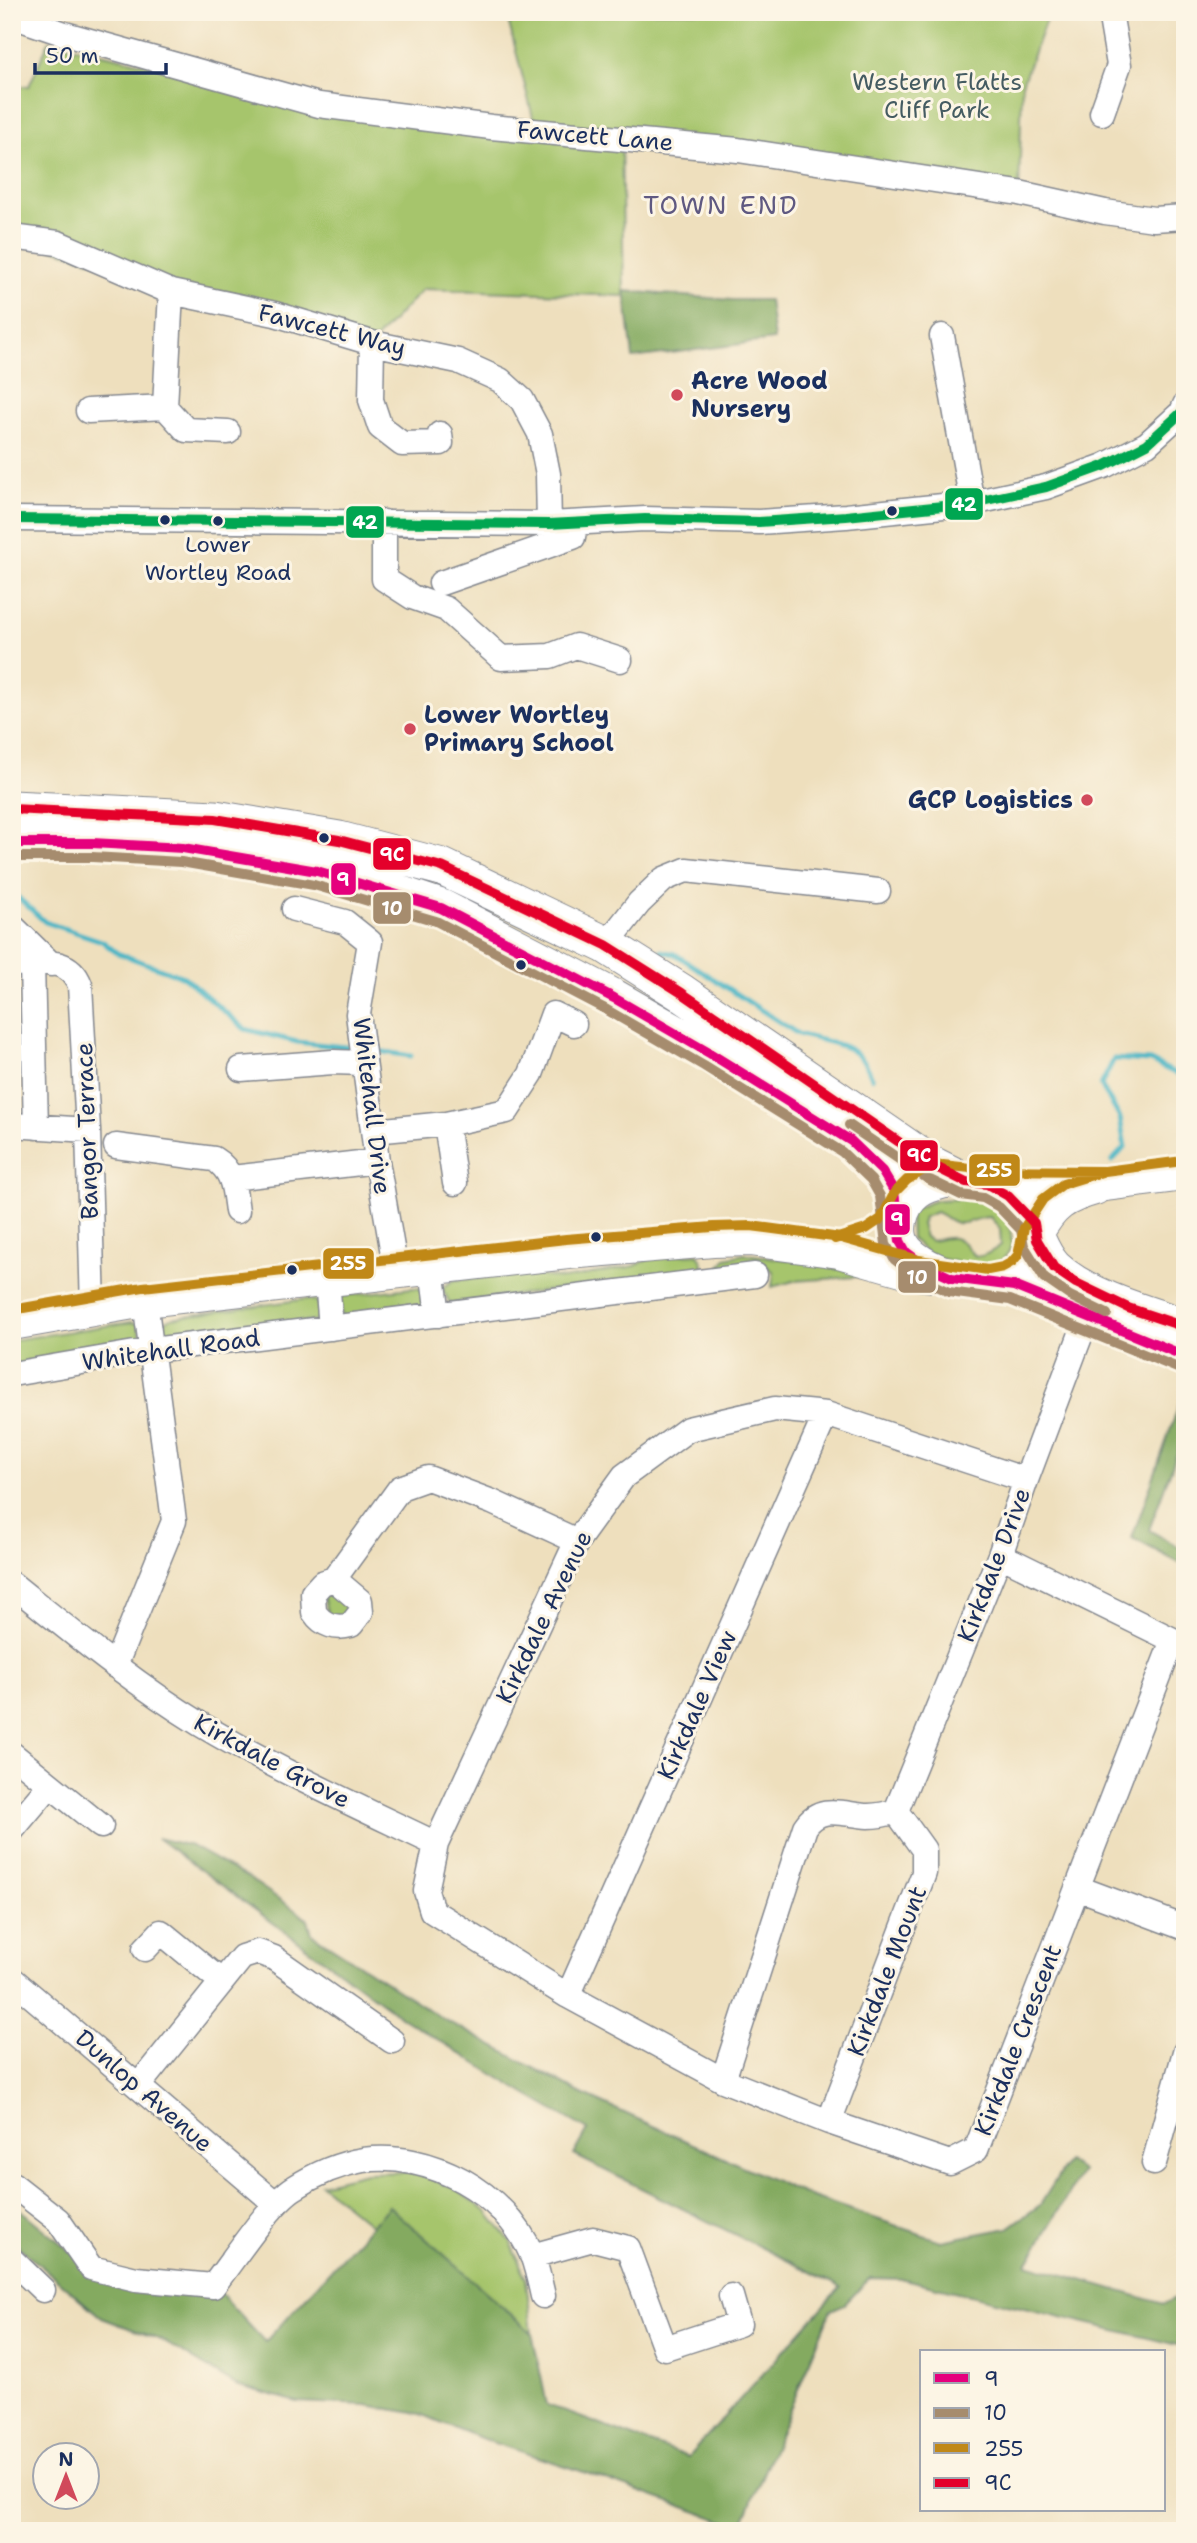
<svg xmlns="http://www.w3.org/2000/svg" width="1197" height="2543" viewBox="0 0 1197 2543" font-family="'Shantell Sans',sans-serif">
<rect width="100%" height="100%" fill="#fcf5e5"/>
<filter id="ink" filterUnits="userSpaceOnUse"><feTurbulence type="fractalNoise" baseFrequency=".0143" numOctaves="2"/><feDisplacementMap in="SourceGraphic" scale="14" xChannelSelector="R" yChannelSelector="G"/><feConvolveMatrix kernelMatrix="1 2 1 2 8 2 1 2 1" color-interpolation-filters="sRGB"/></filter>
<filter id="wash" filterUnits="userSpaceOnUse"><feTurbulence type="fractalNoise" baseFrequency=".00686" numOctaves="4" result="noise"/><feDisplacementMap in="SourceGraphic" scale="28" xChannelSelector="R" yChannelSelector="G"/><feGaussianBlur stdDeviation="1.57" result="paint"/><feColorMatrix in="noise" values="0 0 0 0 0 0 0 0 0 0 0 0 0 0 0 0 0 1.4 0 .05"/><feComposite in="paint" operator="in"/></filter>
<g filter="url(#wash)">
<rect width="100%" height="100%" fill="#eedfbd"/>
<path fill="#a6c56c" stroke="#607a65" stroke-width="2" fill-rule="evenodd" d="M506,12H1049L1022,84L1019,193L621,138L624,296L423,289L372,343L12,237V87L29,86L49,41L319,105L536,129Z
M962,1199C970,1200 981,1200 988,1203C1014,1215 1023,1256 991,1266C983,1268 942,1260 933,1256C925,1253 918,1244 911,1239L910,1210L937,1200ZM936,1212C944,1215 948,1221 957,1223C967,1225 978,1217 990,1217L1000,1229L1001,1245C965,1272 975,1242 954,1238C947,1237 938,1240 931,1241L925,1237L921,1224L924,1217Z
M698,1254L703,1263L702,1270L450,1304L442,1288L454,1280L527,1274L564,1279L635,1266L654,1256Z
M745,1254L807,1262L870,1276L794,1281L772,1287L774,1272L762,1263L753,1271L720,1267L726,1258Z
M412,1288H418L425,1293L424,1308L342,1318L340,1301L342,1296Z
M306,1299L317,1301L322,1320L164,1338L161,1325L171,1318Z
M132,1322L138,1324L143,1343L12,1368V1340Z
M324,1589L351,1604L349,1616H328L322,1591Z
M411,2172L453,2187L487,2212L511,2242L526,2279L532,2333L389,2207L372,2226L321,2184L366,2173Z"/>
<path fill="#84aa60" stroke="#506c5f" stroke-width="2" d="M625,291L732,300H769L774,340L633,358Z
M1185,1388V1431L1149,1530L1185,1550V1566L1132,1538Z
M157,1838L191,1846L250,1879L308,1919L312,1934L445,2020L580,2093L804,2194L941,2241L1008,2228L1040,2205L1067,2162L1082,2171L1027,2264L1164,2304L1185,2292V2347L904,2279L870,2278L845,2304L831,2310L741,2527L572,2468L491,2442L420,2414L366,2405L297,2402L236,2385L161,2340L102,2318L12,2241V2203L91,2268L213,2286L265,2342L389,2206L532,2333L547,2405L688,2457L841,2287L574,2155L588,2130L527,2095L403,2018Z"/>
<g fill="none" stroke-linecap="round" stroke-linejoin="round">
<path stroke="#49b5c5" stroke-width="5" d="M12,892L45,922L102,941L117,953L184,977L245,1029L297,1042L354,1048
M661,951L675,954L798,1034C831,1045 859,1040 872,1078
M371,1050L411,1056
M1112,1161L1125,1147L1120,1118L1101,1085L1114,1059L1150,1061L1185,1078"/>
</g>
</g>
<g filter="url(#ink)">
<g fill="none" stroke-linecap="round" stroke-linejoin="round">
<defs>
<path id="minor" d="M12,16L65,34L319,105L491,127L738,150L1019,193L1105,212L1154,219L1185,217
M1102,113L1119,65L1110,12
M12,237L58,243L171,292L275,314L372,343L458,361L500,380L522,400L540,434L548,474L549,524
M171,292L165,407L186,430L228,432
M942,336L972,503
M372,343L371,400L380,427L402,444L441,443L440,434
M88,411L165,407
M12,519L549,524L645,519L759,522L846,516L972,503L1046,487L1104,466L1147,444L1182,412L1185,405
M384,522V579L412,597L446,609L501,658L550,656L576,646L620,660
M441,583L573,537L575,523
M294,909L345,922L370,942L358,1014L377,1161L396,1271
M12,926L51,964
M606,945L639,903L664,879L686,870L878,891
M12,964C39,964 69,955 80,985L88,1130L93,1309
M32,964L36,1127
M241,1069L333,1062L363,1063
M446,1124L455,1183
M12,1125L88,1130
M374,1131L446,1124L507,1111L531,1074L553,1014L574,1024
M116,1146L214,1159C234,1171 234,1190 237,1211
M232,1178L377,1161
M432,1268L438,1315
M327,1280L331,1328
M12,1374L152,1350L755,1275
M1000,1555L1173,1640L976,2150L950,2163L829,2122L723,2080L568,1996L432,1911L426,1891L436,1844L577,1541L624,1476L688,1429L775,1409L826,1414L1026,1480
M334,1579L360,1601L361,1612L351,1625C336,1629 323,1626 314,1612L313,1593L322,1583L334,1579L400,1488L428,1478L492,1502L577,1541
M12,1584C73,1633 133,1683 200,1724C275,1769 357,1806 436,1844
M115,1666L174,1521L145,1301
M12,1754L101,1826
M896,1811L1000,1555L1026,1480L1087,1318
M12,1830L49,1786
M1078,1888L1185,1928
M145,1949L161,1932L222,1982
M12,1979L276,2204
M568,1996L826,1414
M723,2080L805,1827C821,1803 844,1815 868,1816C878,1816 887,1814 896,1811
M139,2085L242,1957L258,1952L274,1958L392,2041
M829,2122L924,1873V1850L896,1811
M1154,2163L1185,2052
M12,2184L58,2220L91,2268L136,2279L213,2286C232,2262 270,2203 294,2188C314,2175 339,2164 363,2160C430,2151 505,2192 532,2255C537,2268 540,2283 543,2296
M532,2256L593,2239L628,2248L665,2348L739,2324L731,2296
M12,2260L43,2290"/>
<path id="major" d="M987,1184L1033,1183L1106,1185L1185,1175
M1037,1234C1053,1205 1064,1198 1095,1189
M12,1324L145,1301L568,1253L713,1241L750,1240L839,1252L916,1274L940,1277"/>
<path id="highway" d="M12,809L215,819L339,840L442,867L606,945L682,993L934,1166L966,1182
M12,843H92L183,848L317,871L390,891L441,908L614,998L711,1054L851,1141L882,1171L894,1191L899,1215
M946,1179C959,1181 976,1180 988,1185C1014,1195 1045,1223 1034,1252C1029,1265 1023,1273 1010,1279C983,1291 927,1275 906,1252C890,1234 899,1204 916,1191C925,1184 935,1182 946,1179Z
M1037,1240C1041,1249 1046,1260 1054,1268C1084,1297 1145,1314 1185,1327
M988,1284L1014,1286L1185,1356"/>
</defs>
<use href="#minor" stroke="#84878e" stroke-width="27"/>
<use href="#major" stroke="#84878e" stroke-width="34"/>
<use href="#highway" stroke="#84878e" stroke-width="39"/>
<use href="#minor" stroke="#fff" stroke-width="24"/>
<use href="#major" stroke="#fff" stroke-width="32"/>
<use href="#highway" stroke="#fff" stroke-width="37"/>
<defs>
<path id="bus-1" d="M12,843H92L183,848L317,871L441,908L614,998L711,1054L851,1141L882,1171L894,1191L900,1241L906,1252L925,1266L952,1278L1014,1286L1185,1356"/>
<path id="bus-2" d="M12,857H92L181,862L314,885L436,921L607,1010L704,1066L842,1152L871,1180L880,1196L886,1244L894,1259L918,1278L949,1292L1010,1300L1180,1369
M849,1125L928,1179L961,1195L983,1198L999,1207L1021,1230L1024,1246L1044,1278L1070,1296L1107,1314"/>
<path id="bus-3" d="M835,1239L866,1229L881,1219L895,1192L907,1180L923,1170L943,1165L988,1170L1105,1171L1183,1161
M12,1310L143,1287L566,1239L713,1227L751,1226L841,1238L919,1260L988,1270L1003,1267L1012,1262L1018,1255L1024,1228L1043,1199L1063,1184L1102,1172"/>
<path id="bus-4" d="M12,809L215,819L339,840L442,867L606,945L682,993L934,1166L966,1182L987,1184L1008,1196L1034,1223L1037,1240L1054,1268L1076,1283L1128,1308L1185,1327"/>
<path id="bus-5" d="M12,519L549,524L645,519L759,522L846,516L972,503L1046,487L1104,466L1147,444L1182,412L1185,406"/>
</defs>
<use href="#bus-1" stroke="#fcf5e5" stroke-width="16"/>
<use href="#bus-2" stroke="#fcf5e5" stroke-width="16"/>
<use href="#bus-3" stroke="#fcf5e5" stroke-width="16"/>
<use href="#bus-4" stroke="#fcf5e5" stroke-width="16"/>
<use href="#bus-5" stroke="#fcf5e5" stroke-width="16"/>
<use href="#bus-1" stroke="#e5007d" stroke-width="10"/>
<use href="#bus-2" stroke="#a68c6e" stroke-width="10"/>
<use href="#bus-3" stroke="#c08818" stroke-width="10"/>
<use href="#bus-4" stroke="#e4002b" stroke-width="10"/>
<use href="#bus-5" stroke="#00a651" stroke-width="10"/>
</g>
</g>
<g fill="#d1495b" stroke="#fcf5e5" stroke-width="2.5">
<circle cx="677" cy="395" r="7"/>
<circle cx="410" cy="729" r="7"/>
<circle cx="1087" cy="800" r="7"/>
</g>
<g fill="#1b2f5e" stroke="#fcf5e5" stroke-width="2.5">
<circle cx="892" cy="511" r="6"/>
<circle cx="165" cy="520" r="6"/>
<circle cx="218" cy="521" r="6"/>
<circle cx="324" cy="838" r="6"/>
<circle cx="521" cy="965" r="6"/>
<circle cx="596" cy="1237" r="6"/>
<circle cx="292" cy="1270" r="6"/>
</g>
<g text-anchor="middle" stroke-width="6" stroke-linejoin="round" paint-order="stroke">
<g font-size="22" fill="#1b2f5e" stroke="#fcf5e5">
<text x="218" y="552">Lower<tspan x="218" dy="28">Wortley Road</tspan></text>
</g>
<g font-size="24" fill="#455c62" stroke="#fcf5e5">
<text x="937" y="90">Western Flatts<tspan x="937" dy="28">Cliff Park</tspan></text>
</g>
<g font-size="24" fill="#1b2f5e" stroke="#fcf5e5">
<text transform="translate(595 136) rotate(5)" y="8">Fawcett Lane</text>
<text transform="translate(332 330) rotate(14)" y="8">Fawcett Way</text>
<text transform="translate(372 1106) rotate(83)" y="8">Whitehall Drive</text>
<text transform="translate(87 1131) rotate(-92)" y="8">Bangor Terrace</text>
<text transform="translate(171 1350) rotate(-8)" y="8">Whitehall Road</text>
<text transform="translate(994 1565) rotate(-69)" y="8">Kirkdale Drive</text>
<text transform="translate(544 1617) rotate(-64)" y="8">Kirkdale Avenue</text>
<text transform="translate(697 1705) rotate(-66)" y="8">Kirkdale View</text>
<text transform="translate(272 1761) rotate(28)" y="8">Kirkdale Grove</text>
<text transform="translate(887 1971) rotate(-69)" y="8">Kirkdale Mount</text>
<text transform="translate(1018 2040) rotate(-69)" y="8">Kirkdale Crescent</text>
<text transform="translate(144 2091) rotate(41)" y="8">Dunlop Avenue</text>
</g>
<g font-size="24" font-weight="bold" fill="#1b2f5e" stroke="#fcf5e5" text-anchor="start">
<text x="691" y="389">Acre Wood<tspan x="691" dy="28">Nursery</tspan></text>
<text x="424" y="723">Lower Wortley<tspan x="424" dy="28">Primary School</tspan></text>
<text x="1073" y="808" text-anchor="end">GCP Logistics</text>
</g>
<g font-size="26" letter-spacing="2" fill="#5f5981" stroke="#fcf5e5">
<text x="721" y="214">TOWN END</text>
</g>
</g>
<g stroke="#fcf5e5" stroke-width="2.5">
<rect x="944" y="487" width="40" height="34" rx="7" fill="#00a651"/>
<rect x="345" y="505" width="40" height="34" rx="7" fill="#00a651"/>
<rect x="372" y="837" width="40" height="34" rx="7" fill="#e4002b"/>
<rect x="330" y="862" width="27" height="34" rx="7" fill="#e5007d"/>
<rect x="372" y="891" width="40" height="34" rx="7" fill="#a68c6e"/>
<rect x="899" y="1139" width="40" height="33" rx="7" fill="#e4002b"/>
<rect x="968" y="1153" width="53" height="34" rx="7" fill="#c08818"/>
<rect x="884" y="1203" width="27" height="33" rx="7" fill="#e5007d"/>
<rect x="322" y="1247" width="53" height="33" rx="7" fill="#c08818"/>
<rect x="897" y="1260" width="40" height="34" rx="7" fill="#a68c6e"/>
</g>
<g font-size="19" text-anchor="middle" font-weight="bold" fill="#fff">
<text x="964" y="511">42</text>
<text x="365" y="529">42</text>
<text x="392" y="861">9C</text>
<text x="343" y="886">9</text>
<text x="392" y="915">10</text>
<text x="919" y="1162">9C</text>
<text x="994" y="1177">255</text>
<text x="897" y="1226">9</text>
<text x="348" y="1270">255</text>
<text x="917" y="1284">10</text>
</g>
<rect width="1197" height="2543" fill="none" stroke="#fcf5e5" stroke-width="42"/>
<rect x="920" y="2350" width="245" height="161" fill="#fcf5e5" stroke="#a2a6af" stroke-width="2"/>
<rect x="934" y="2373" width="35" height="10" fill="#e5007d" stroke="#a2a6af" stroke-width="2"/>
<text x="984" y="2386" font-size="21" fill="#1b2f5e">9</text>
<rect x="934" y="2408" width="35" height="10" fill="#a68c6e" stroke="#a2a6af" stroke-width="2"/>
<text x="984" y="2420" font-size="21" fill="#1b2f5e">10</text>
<rect x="934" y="2443" width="35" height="10" fill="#c08818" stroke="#a2a6af" stroke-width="2"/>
<text x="984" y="2456" font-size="21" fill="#1b2f5e">255</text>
<rect x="934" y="2478" width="35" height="10" fill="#e4002b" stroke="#a2a6af" stroke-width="2"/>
<text x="984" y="2490" font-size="21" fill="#1b2f5e">9C</text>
<g transform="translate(66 2476)"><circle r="33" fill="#fcf5e5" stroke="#a2a6af" stroke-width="2"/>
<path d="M0-5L12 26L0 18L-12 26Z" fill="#d1495b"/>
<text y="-10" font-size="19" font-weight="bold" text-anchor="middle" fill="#1b2f5e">N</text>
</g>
<path d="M35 63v10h131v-10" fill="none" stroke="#1b2f5e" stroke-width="3.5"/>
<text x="46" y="63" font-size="21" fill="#1b2f5e" stroke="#fcf5e5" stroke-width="5" paint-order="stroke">50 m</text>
</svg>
